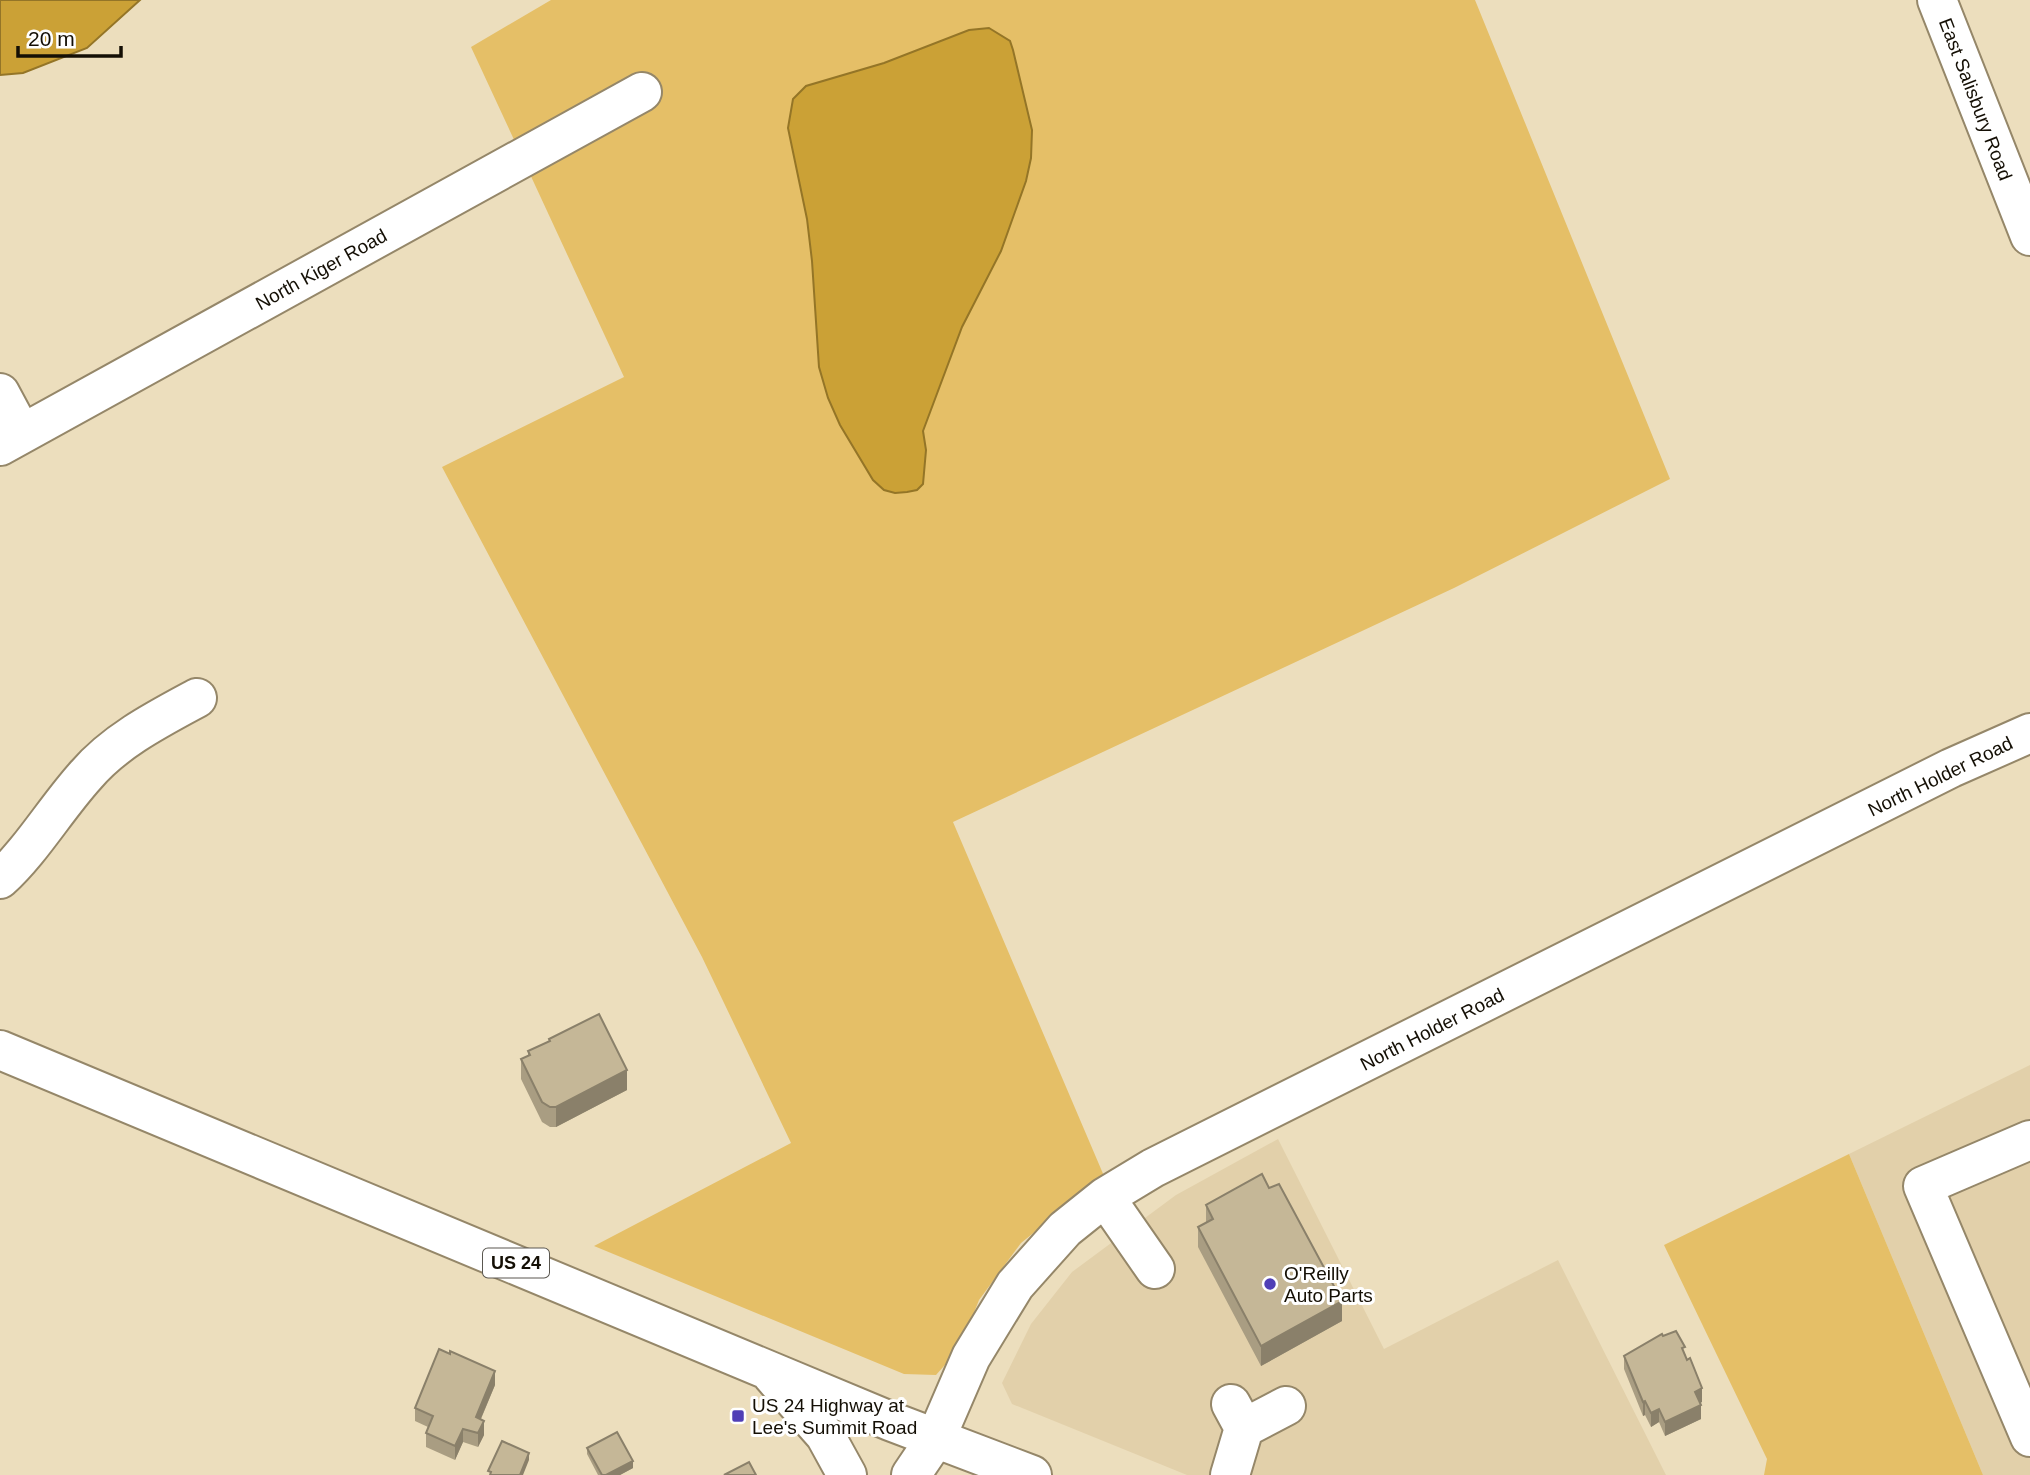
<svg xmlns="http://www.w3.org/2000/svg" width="2030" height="1475" viewBox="0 0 2030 1475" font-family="Arial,sans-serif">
<rect width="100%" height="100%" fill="#ecdebd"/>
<path fill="#e2d0aa" d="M2030,1065V1475H1983L1849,1154Z
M1278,1139L1384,1349L1558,1260L1666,1475H1187L1012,1404L1002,1383L1031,1324L1072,1272L1176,1195Z"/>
<path fill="#e5bf67" d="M551,0H1475L1670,479L1454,588L953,822L1104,1176L1021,1243L979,1300L960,1348L936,1375L904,1374L594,1246L791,1143L702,957L442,467L624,377L471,47Z
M1849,1154L1983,1475H1764L1767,1459L1664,1245Z"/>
<path fill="#cba136" stroke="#947527" stroke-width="2" d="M0,0H140L87,48L23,73L0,75Z
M989,28L1010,41L1013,50L1032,130L1031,158L1026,181L1001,251L962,327L923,431L926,450L923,484L917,490L907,492L895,493L884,490L873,480L840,425L828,398L819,367L812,261L807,219L788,128L793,99L806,86L884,63L969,30Z"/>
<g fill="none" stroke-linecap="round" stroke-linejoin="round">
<defs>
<path id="minor" d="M1937,0L2030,236
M0,393L22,434
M0,446L642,92
M0,879C32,850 56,808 86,775C115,741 158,719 197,698
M2030,1140L1923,1186L2030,1437
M1105,1197L1155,1269
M1231,1404L1244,1428L1286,1406
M936,1438L971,1357L1015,1285L1065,1229L1105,1197L1153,1168L1951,768L2030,733
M1230,1475L1244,1428"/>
<path id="major" d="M0,1050L890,1421L1032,1475
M772,1375L825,1435L847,1475
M911,1475L936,1438"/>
</defs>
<use href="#minor" stroke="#958769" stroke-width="42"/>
<use href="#major" stroke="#958769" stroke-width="42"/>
<use href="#minor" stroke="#fff" stroke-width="38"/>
<use href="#major" stroke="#fff" stroke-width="38"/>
</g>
<path fill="#a99d82" d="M549,1039L627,1090L556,1127H550L542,1122L521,1079V1059L528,1056V1051L549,1041Z
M1206,1205L1342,1321L1261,1366L1198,1247V1227L1206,1223Z
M1663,1336L1685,1354L1702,1402L1700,1403L1701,1419L1665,1436L1659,1422L1651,1427L1645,1415L1643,1416L1624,1369V1356Z
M495,1385L481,1419L484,1435L478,1447L463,1442L455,1460L426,1447V1433L428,1427L415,1421V1408Z
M587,1448L633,1468L620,1475H598L587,1454Z"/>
<path fill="#8a806a" d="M627,1070V1090L556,1127V1107Z
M1342,1301V1321L1261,1366V1346Z
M495,1371V1385L476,1430V1417Z
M1702,1388V1402L1695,1405V1392Z
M1645,1401V1415L1643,1416V1402Z
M1701,1405V1419L1665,1436V1422Z
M1659,1409V1422L1651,1427V1413Z
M484,1421V1435L478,1447V1433Z
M463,1429V1442L455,1460V1446Z
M529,1453V1460L523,1475H520Z
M633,1461V1468L620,1475H606Z"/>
<path fill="#c5b797" stroke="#8a806a" stroke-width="2" d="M599,1014L627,1070L556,1107H550L542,1102L521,1059L530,1055L528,1051L550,1041L549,1039Z
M1262,1174L1269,1188L1279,1184L1342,1301L1261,1346L1198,1227L1213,1219L1206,1205Z
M1676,1331L1685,1347L1682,1348L1687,1360L1690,1358L1702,1388L1695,1392L1701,1405L1665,1422L1659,1409L1651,1413L1645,1401L1643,1402L1624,1356L1662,1334L1663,1336Z
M439,1349L450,1354V1351L495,1371L476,1417L484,1421L478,1433L463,1429L455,1446L426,1433L433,1416L415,1408Z
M617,1432L633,1461L606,1475H602L587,1448Z
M502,1441L529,1453L520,1475H490L491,1472L488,1471Z
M749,1462L756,1475H724Z"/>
<g fill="#503fb6" stroke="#fff" stroke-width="2.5">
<circle cx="1270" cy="1284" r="7"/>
<rect x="731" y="1409" width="14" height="14" rx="3.5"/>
</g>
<g text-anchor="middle" stroke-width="6" stroke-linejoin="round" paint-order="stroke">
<rect fill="#fff" stroke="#5a5750" stroke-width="2" x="483" y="1248.5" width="66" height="29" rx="5"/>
<g font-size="18" font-weight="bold" fill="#140f05">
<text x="516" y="1269">US 24</text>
</g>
<g font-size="19" fill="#140f05" stroke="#fff">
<text transform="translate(1976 99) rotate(69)" y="7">East Salisbury Road</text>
<text transform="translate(321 269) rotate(-29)" y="7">North Kiger Road</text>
<text transform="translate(1940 776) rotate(-26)" y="7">North Holder Road</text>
<text transform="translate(1432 1029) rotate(-27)" y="7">North Holder Road</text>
</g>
<g font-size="19" fill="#140f05" stroke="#fff" text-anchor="start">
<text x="1284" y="1280">O'Reilly<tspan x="1284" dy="22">Auto Parts</tspan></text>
<text x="752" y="1412">US 24 Highway at<tspan x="752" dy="22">Lee's Summit Road</tspan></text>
</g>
</g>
<path d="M18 46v10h103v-10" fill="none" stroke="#140f05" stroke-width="3.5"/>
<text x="28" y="46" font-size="21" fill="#140f05" stroke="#ffffff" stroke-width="5" paint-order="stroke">20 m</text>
</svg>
